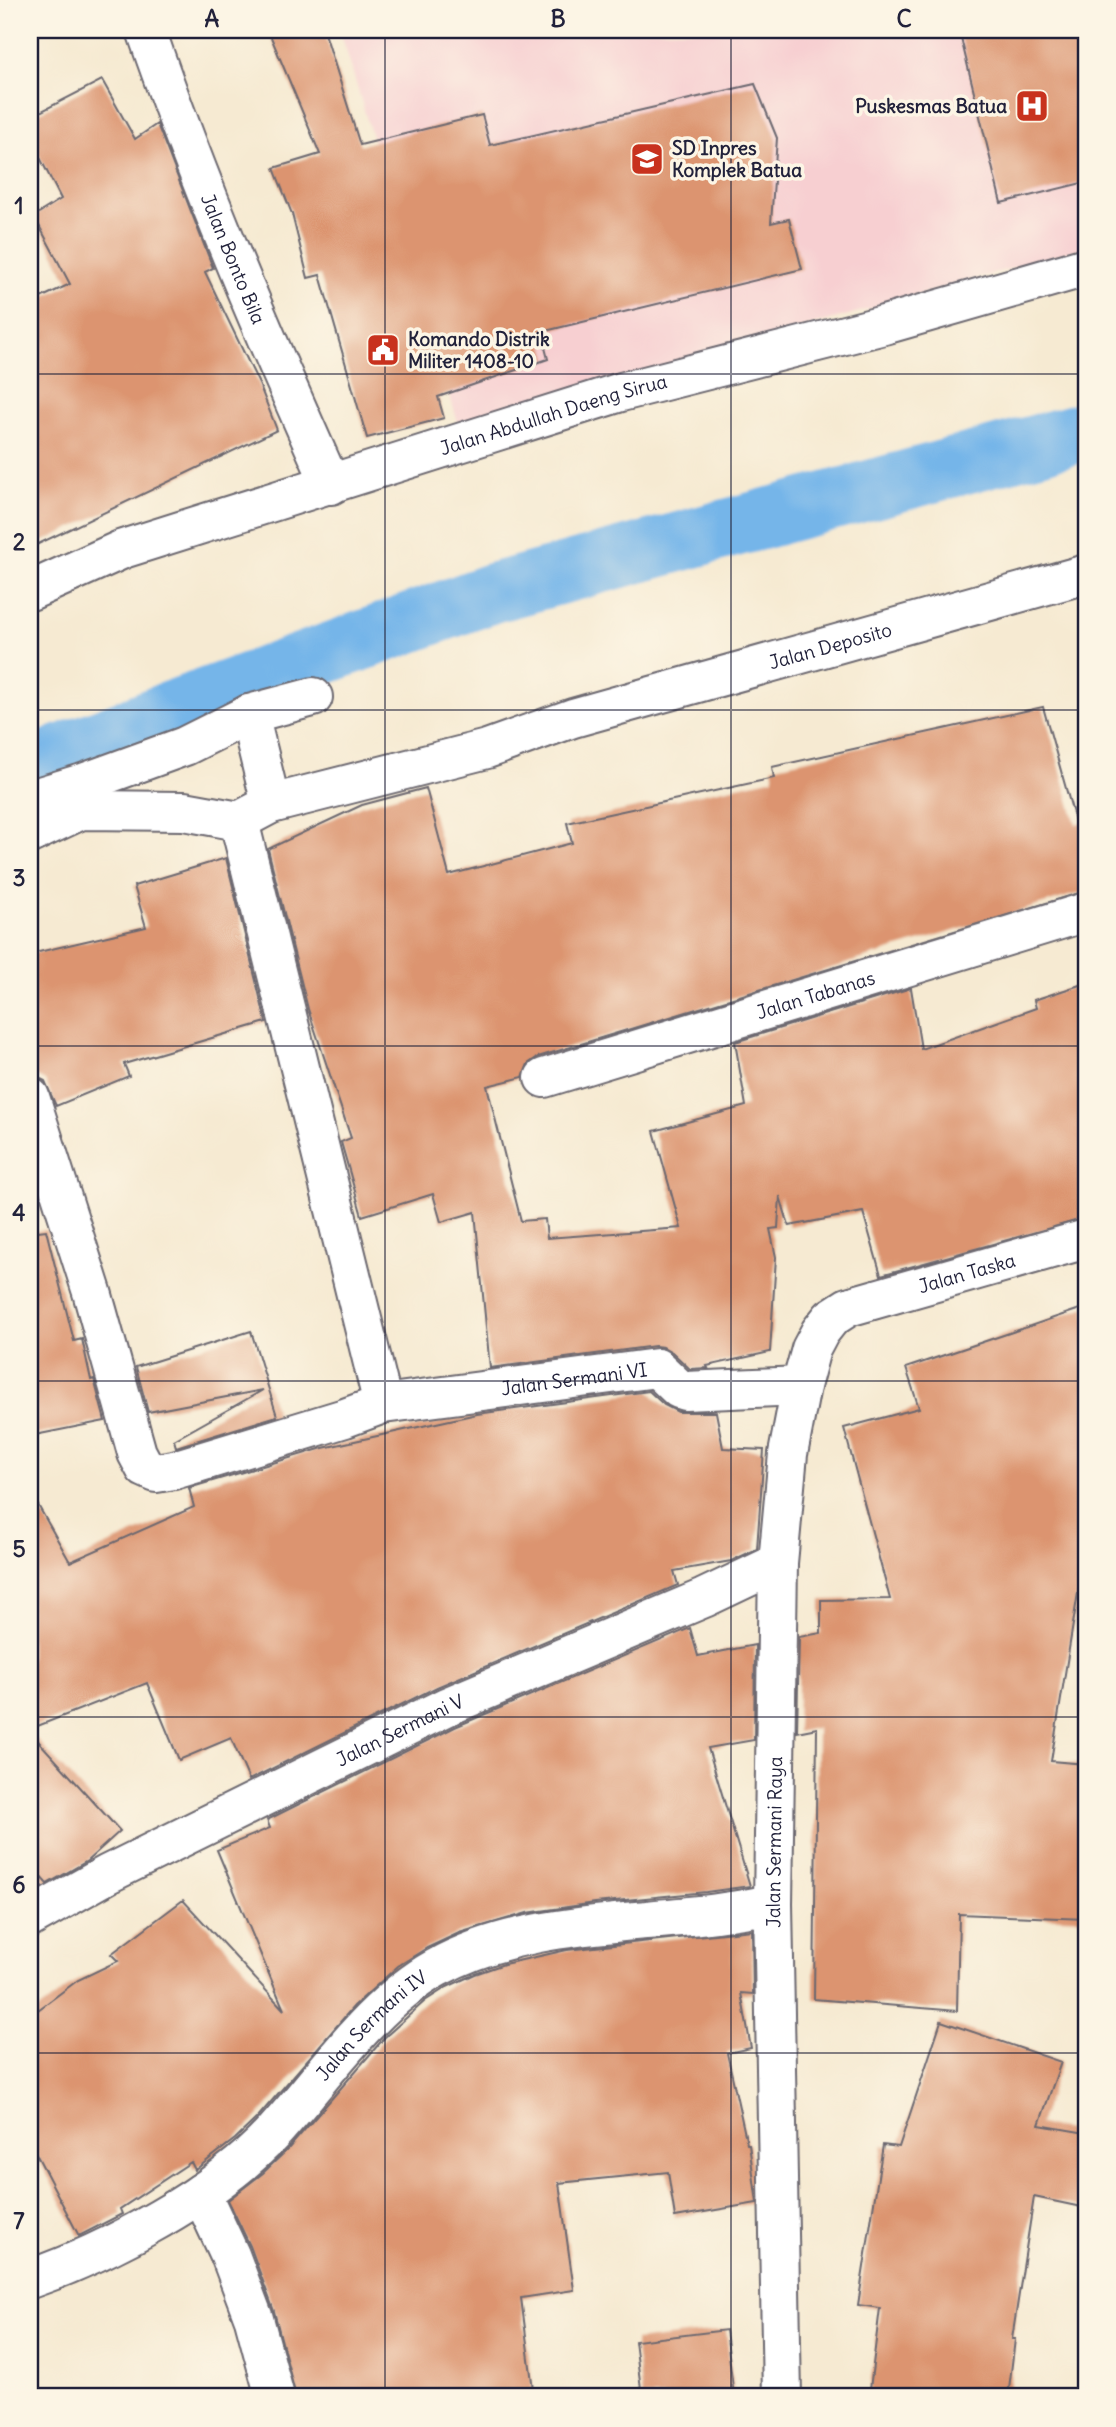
<svg xmlns="http://www.w3.org/2000/svg" width="1116" height="2427" viewBox="0 0 1116 2427" font-family="Delius,sans-serif">
<rect width="100%" height="100%" fill="#fcf5e5"/>
<filter id="ink" filterUnits="userSpaceOnUse"><feTurbulence type="fractalNoise" baseFrequency=".0143" numOctaves="2"/><feDisplacementMap in="SourceGraphic" scale="14" xChannelSelector="R" yChannelSelector="G"/><feConvolveMatrix kernelMatrix="1 2 1 2 8 2 1 2 1" color-interpolation-filters="sRGB"/></filter>
<filter id="wash" filterUnits="userSpaceOnUse"><feTurbulence type="fractalNoise" baseFrequency=".00686" numOctaves="4" result="noise"/><feDisplacementMap in="SourceGraphic" scale="28" xChannelSelector="R" yChannelSelector="G"/><feGaussianBlur stdDeviation="1.57" result="paint"/><feColorMatrix in="noise" values="0 0 0 0 0 0 0 0 0 0 0 0 0 0 0 0 0 1.4 0 .05"/><feComposite in="paint" operator="in"/></filter>
<g filter="url(#wash)">
<rect width="100%" height="100%" fill="#f6ead2"/>
<path fill="#f7cfd1" d="M340,30H1086V247L459,426Z"/>
<g fill="none" stroke-linecap="round" stroke-linejoin="round">
<path stroke="#75b5e9" stroke-width="60" d="M30,770L62,754L165,713L492,593L1086,431"/>
</g>
<g id="blocks">
<path fill="#dc9470" d="M268,30H324L360,145L482,115L490,145L755,84L777,138L771,223L789,219L802,269L541,332L548,359L438,397L444,418L367,438L320,275L308,278L292,214L274,168L320,154Z
M959,30H1086V182L1001,203Z
M102,80L135,139L157,124L213,268L205,272L259,384L277,430L30,548V303L70,284L34,216L61,199L30,138V117Z
M1043,707L1076,824L1086,822V891L538,1057L528,1064L523,1077L487,1086L521,1221L545,1219L547,1238L681,1228L654,1131L746,1106L735,1042L911,988L921,1049L1036,1008L1034,1000L1086,983V1218L881,1275L863,1212L789,1226L780,1196L778,1228L770,1229L776,1257L770,1352L707,1366L708,1368L690,1369L672,1352L663,1347L655,1346L490,1368L475,1212L441,1222L433,1194L362,1216L341,1142L351,1138L308,1009L268,849L362,805L426,788L449,875L572,843L567,823L774,778L772,767Z
M226,858L266,1022L124,1064L129,1076L56,1106L45,1081L35,1076H30V954L146,927L134,886Z
M46,1230L74,1341L82,1339L91,1380L94,1379L105,1421L30,1436V1232Z
M1086,1307V1543L1051,1761L1086,1764V1919L959,1914L957,2011L814,1999L817,1728L797,1732L799,1637L821,1633V1600L890,1599L844,1428L919,1408L906,1368Z
M251,1331L277,1416L176,1447L174,1440L263,1390L148,1412L136,1367Z
M649,1391L664,1405L678,1412H716L723,1448L764,1450L757,1549L731,1561L674,1571L678,1585L437,1687L249,1780L231,1738L179,1760L147,1683L30,1729V1491L70,1562L194,1507L189,1488L323,1448L477,1414Z
M690,1628L698,1656L755,1645L754,1740L708,1748L750,1886L706,1892L595,1903L527,1913L459,1933L427,1948L398,1966L354,2006L257,2118L235,2139L195,2170L191,2162L120,2209L122,2214L79,2236L30,2142V2016L78,1980L118,1961L111,1954L183,1900L284,2010L217,1850L270,1828L267,1820L455,1727Z
M30,1732L120,1831L87,1861L47,1884L30,1865Z
M752,1930L753,1994L741,1993L751,2048L727,2053L747,2144H749L757,2203L675,2217L668,2172L559,2183L574,2290L521,2298L534,2397H296L274,2311L250,2246L228,2200L263,2173L288,2149L385,2037L425,2001L447,1987L475,1974L504,1964L567,1950Z
M941,2021L1061,2062L1039,2125L1086,2133V2208L1034,2197L1012,2339H1015L1008,2397H869L880,2308L858,2305L883,2145L899,2147Z
M726,2330L734,2397H642L635,2341Z"/>
</g>
</g>
<g filter="url(#ink)">
<use href="#blocks" fill-opacity="0" stroke="#6c6870" stroke-width="2"/>
<g fill="none" stroke-linecap="round" stroke-linejoin="round">
<defs>
<g id="minor">
<path id="s1" d="M146,30C199,185 264,335 331,485"/>
<path d="M249,714L271,804"/>
<path d="M30,799L83,783L185,746L249,714L313,697"/>
<path d="M239,821L383,1404"/>
<path id="s2" d="M30,834L81,810L184,811L239,821L271,804L487,749L573,718L1086,574"/>
<path id="s3" d="M544,1078L1086,912"/>
<path id="s4" d="M30,1097L92,1292L137,1453L145,1468L156,1473L174,1470L345,1418L383,1404L657,1368L679,1389L685,1391L801,1386"/>
<path id="s5" d="M30,1918L108,1874L446,1707L704,1598L778,1563"/>
<path d="M201,2193L230,2255L254,2319L275,2397"/>
<path id="s6" d="M30,2279C108,2252 217,2194 273,2133C324,2077 370,2005 436,1968C515,1924 611,1925 699,1915C724,1913 748,1908 773,1904"/>
<path id="s7" d="M782,2397L773,1904L778,1563L788,1454L801,1386L811,1349L820,1332L831,1318L848,1307L1086,1239"/>
</g>
<g id="secondary">
<path id="s8" d="M30,591L123,549L621,392L884,325L1086,267"/>
</g>
</defs>
<use href="#minor" stroke="#6c6870" stroke-width="42"/>
<use href="#secondary" stroke="#6c6870" stroke-width="42"/>
<use href="#minor" stroke="#fff" stroke-width="38"/>
<use href="#secondary" stroke="#fff" stroke-width="38"/>
</g>
</g>
<path fill="none" stroke="#22223b" stroke-width="2" stroke-opacity="0.55" d="M385,30V2397M731,30V2397M30,374H1086M30,710H1086M30,1046H1086M30,1381H1086M30,1717H1086M30,2053H1086"/>
<defs>
<symbol id="hospital-square" viewBox="-11 -11 22 22"><rect x="-9" y="-9" width="18" height="18" rx="4" fill="#c8321e" stroke="#fcf5e5"/><path d="M-5-5h3v3.5h4V-5h3V5h-3V1.5h-4V5h-3Z" fill="#fff"/></symbol>
<symbol id="school-square" viewBox="-11 -11 22 22"><rect x="-9" y="-9" width="18" height="18" rx="4" fill="#c8321e" stroke="#fcf5e5"/><path d="M0-5L7-2L0 1L-7-2ZM-4 1L0 2.5L4 1V4Q0 6-4 4Z" fill="#fff"/></symbol>
<symbol id="civic-square" viewBox="-11 -11 22 22"><rect x="-9" y="-9" width="18" height="18" rx="4" fill="#c8321e" stroke="#fcf5e5"/><path d="M-.6-6.5H3V-4.5H.6V-3L4-1V1h2V6H-6V1h2V-1L-.6-3ZM-1.2 2.5V6h2.4V2.5Z" fill="#fff"/></symbol>
</defs>
<g fill-rule="evenodd">
<use href="#hospital-square" x="1013" y="87" width="38" height="38"/>
<use href="#school-square" x="628" y="140" width="38" height="38"/>
<use href="#civic-square" x="364" y="331" width="38" height="38"/>
</g>
<g text-anchor="middle" stroke-width="7" stroke-linejoin="round" paint-order="stroke">
<g font-size="19" font-weight="bold" fill="#22223b" stroke="#fcf5e5" text-anchor="start">
<text x="1007" y="113" text-anchor="end">Puskesmas Batua</text>
<text x="672" y="155">SD Inpres<tspan x="672" dy="22">Komplek Batua</tspan></text>
<text x="408" y="346">Komando Distrik<tspan x="408" dy="22">Militer 1408-10</tspan></text>
</g>
<g font-size="19" fill="#22223b" stroke="#fcf5e5">
<text dy="7" stroke="none"><textPath href="#s1" startOffset="245">Jalan Bonto Bila</textPath></text>
<text dy="7" stroke="none"><textPath href="#s8" startOffset="553">Jalan Abdullah Daeng Sirua</textPath></text>
<text dy="7" stroke="none"><textPath href="#s2" startOffset="833">Jalan Deposito</textPath></text>
<text dy="7" stroke="none"><textPath href="#s3" startOffset="284">Jalan Tabanas</textPath></text>
<text dy="7" stroke="none"><textPath href="#s7" startOffset="1232">Jalan Taska</textPath></text>
<text dy="7" stroke="none"><textPath href="#s4" startOffset="831">Jalan Sermani VI</textPath></text>
<text dy="7" stroke="none"><textPath href="#s5" startOffset="415">Jalan Sermani V</textPath></text>
<text dy="7" stroke="none"><textPath href="#s7" startOffset="555">Jalan Sermani Raya</textPath></text>
<text dy="7" stroke="none"><textPath href="#s6" startOffset="432">Jalan Sermani IV</textPath></text>
</g>
</g>
<rect width="1116" height="2427" fill="none" stroke="#fcf5e5" stroke-width="77"/>
<rect x="38" y="38" width="1040" height="2350" fill="none" stroke="#22223b" stroke-width="2.5"/>
<g font-size="23" text-anchor="middle" font-weight="bold" fill="#22223b">
<text x="212" y="27">A</text>
<text x="558" y="27">B</text>
<text x="904" y="27">C</text>
<text x="19" y="214">1</text>
<text x="19" y="550">2</text>
<text x="19" y="886">3</text>
<text x="19" y="1221">4</text>
<text x="19" y="1557">5</text>
<text x="19" y="1893">6</text>
<text x="19" y="2229">7</text>
</g>
</svg>
